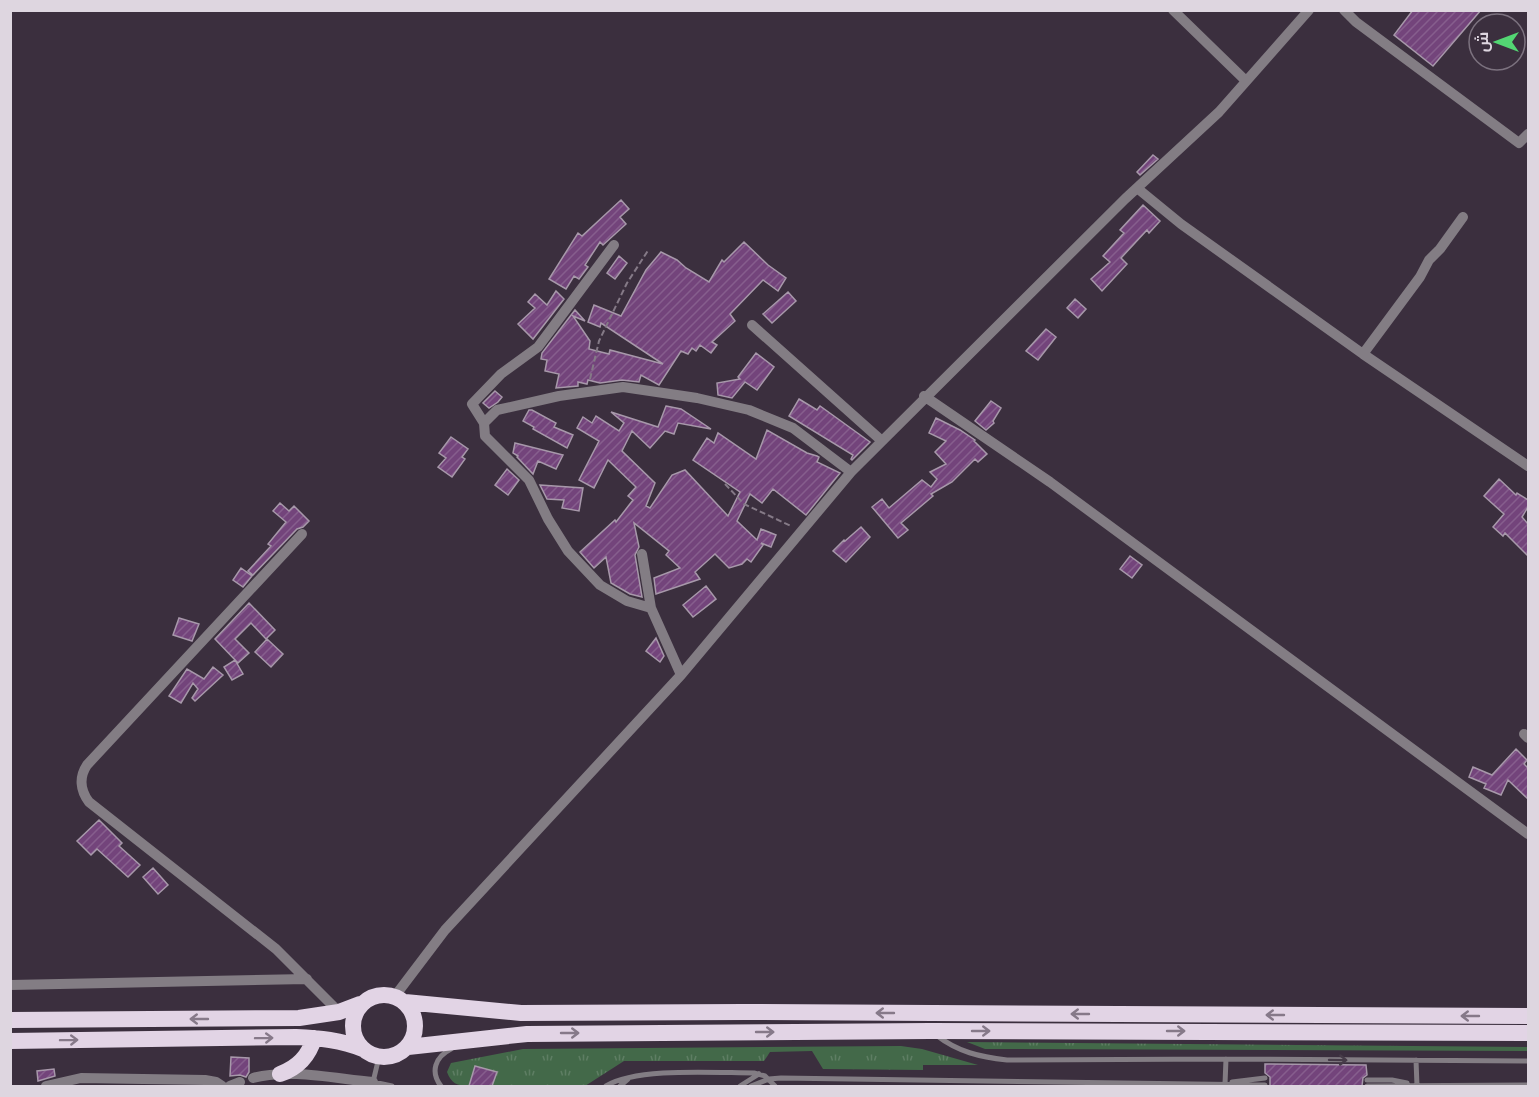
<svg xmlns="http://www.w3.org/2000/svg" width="1539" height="1097" viewBox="0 0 1539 1097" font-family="Helvetica,Cairo,sans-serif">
<defs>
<pattern id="grass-tufts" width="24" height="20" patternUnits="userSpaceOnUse" patternTransform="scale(1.5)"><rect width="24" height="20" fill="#436949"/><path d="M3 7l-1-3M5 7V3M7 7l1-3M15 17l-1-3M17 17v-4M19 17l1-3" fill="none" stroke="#5e7e63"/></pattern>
<pattern id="building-hatch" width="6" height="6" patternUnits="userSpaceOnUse" patternTransform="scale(1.5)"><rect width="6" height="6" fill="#73447b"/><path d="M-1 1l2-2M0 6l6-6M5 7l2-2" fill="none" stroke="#865e8d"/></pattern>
</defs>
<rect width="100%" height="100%" fill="#3b2f3e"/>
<path fill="url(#grass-tufts)" d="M967,1042L1528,1047V1051L985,1049Z
M901,1046L922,1049L978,1065H923V1070L823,1069L812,1051L770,1052L764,1061H624L585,1086H492L497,1072L475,1067L469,1086C457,1086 451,1083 447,1072L451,1063L523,1049Z"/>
<path fill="url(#building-hatch)" stroke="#a798aa" stroke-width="1.5" d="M1413,10H1481L1433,66L1394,35Z
M1153,155L1158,159L1140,175L1137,172Z
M621,200L629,209L620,217L626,224L603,245L600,242L585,265L588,267L579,279L574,276L566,289L549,279L578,233L582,236Z
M1143,205L1160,221L1149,233L1147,230L1121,258L1127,264L1102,291L1091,279L1110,262L1103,256L1124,233L1120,230Z
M744,242L768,265L786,278L778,291L763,280L730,314L735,321L712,342L717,345L711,353L700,345L696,351L692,348L688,354L681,351L659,385L641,375L639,382L622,380L600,383L588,380L587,384L578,382V386L556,388L559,374L545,371L547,360L541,359L542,353L575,310L585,321L573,316L590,341L589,349L609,354L610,350L663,364L601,323L600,327L588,322L594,305L621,316L646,270L661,252L677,260L686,268L709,282L722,260L724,262Z
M619,256L627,263L615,279L607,273Z
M556,291L564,299L533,339L518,324L535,308L528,302L535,294L547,305Z
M788,292L796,301L772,323L763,314Z
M1075,299L1086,309L1078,318L1067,308Z
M1046,329L1056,337L1038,360L1026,351Z
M756,353L774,367L757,390L745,382L732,398L718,395L717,383L740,379L738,377Z
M495,391L502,397L498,402L489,408L483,403Z
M799,399L817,410L820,406L870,442L852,460L851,459L853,455L789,416Z
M991,401L1001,408L993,421L994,423L986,430L975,421Z
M666,406L681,409L711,429L678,423L674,434L665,431L650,448L632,431L622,451L655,483L646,506L650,508L672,475L685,470L728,516L740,492L693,460L707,438L714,443L718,433L756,459L767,430L807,453L817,456L819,457L817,462L840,473L806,515L773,489L762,503L750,494L737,521L757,540L761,529L776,535L771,547L761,543L763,545L751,562L747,559L742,564L729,568L715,554L695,572L700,579L656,594L654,578L680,568L666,555L669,551L634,523L639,547L635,555L642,597L630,594L611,583L606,557L594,568L580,552L615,520L616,522L633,500L628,496L636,487L608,460L594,488L579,480L599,441L577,428L583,417L592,423L596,416L619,431L624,423L611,412L658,427Z
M529,410H532L556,423L554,427L573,435L567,448L533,429L534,427L523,421Z
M936,418L960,430L975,440L974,441L987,454L978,462L975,459L952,482L931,494L933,496L901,523L908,530L898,538L872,507L882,499L889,508L922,480L931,487L937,479L930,472L946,464L935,452L946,441L929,433Z
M451,437L468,449L462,457L465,459L452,477L438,467L446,458L439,453Z
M515,443L563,455L556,469L538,461L533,474L517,457L518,456L513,453Z
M507,469L519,480L508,495L495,485Z
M1499,479L1516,495L1517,493L1528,500V507L1522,517L1528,524V556L1505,533L1503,536L1493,527L1504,514L1484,496Z
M540,485L583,488L579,511L562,508L564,500L547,499Z
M280,503L289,511L294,506L309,521L303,527L297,529L253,575L248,571L271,546L268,544L286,522L273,511Z
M861,527L870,537L846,562L833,551L844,540L845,541Z
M1130,556L1142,565L1132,578L1120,569Z
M241,568L252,576L243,587L233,580Z
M706,586L716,599L693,617L683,605Z
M249,603L275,630L266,639L251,623L235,639L249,653L238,663L215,639Z
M179,618L199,624L192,641L173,635Z
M656,638L664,656L660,662L646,651Z
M267,639L283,654L271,667L255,652Z
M235,660L243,674L232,680L224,667Z
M213,667L223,675L195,701L192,698L198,689L193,683L181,703L169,696L187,669L204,679Z
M1516,749L1527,760L1524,764L1528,768V799L1508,780L1501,795L1484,788L1486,784L1469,777L1473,767L1492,775Z
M99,820L122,843L119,846L140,865L128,877L97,849L91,855L77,841Z
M153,868L168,885L158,894L143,877Z
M231,1057L249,1058V1072L246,1077L240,1075L230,1076Z
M1265,1064L1366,1065L1367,1075L1363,1078L1362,1086H1270V1077L1265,1073Z
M475,1066L497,1072L492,1086H469Z
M54,1069L55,1076L38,1081L37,1071Z"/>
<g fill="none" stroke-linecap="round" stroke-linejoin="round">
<path stroke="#857a87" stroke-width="2" stroke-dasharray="6 3" stroke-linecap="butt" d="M590,379L599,341L627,283L649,249
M725,484L744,504L791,526"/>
<path stroke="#837d84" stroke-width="5" d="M936,1035C958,1052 980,1057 1007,1060L1226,1059L1528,1061
M1416,1060L1417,1086
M1367,1080H1392L1407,1083
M373,1082L379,1057
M373,1082L392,1086
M1232,1082L1265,1078
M1225,1084L1226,1059
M441,1086C430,1072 435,1057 451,1049
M606,1086C637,1067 717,1073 754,1073L765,1076L775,1086
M620,1086L628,1079
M740,1086L759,1074
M751,1086L769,1079L781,1078L1265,1085
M1367,1086L1528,1085"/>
<path stroke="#837d84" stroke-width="10" d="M1173,10L1246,81
M1344,10L1356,22L1519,143L1528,134
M1137,188L1181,224L1363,354L1528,466
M752,325L882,441
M1363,354L1420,277L1429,260L1440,249L1463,217
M924,396L1050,482L1528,834
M484,423L472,404L501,374L538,347L614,245
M302,534L87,765C79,777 80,790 89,802L276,949L339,1012
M642,554L651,608
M681,675L651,608L627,601L600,585L568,551L548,519L529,480L485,436L484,423L497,410L559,396L623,387L697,398L749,410L793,428L851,472
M1524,734L1528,738
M10,985L307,979
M395,996L445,930L681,675L851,472L1125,199L1219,112L1309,10
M253,1078C288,1068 337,1079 373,1082
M46,1086L81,1078L205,1080L216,1082L222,1086
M230,1086L240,1082"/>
<path stroke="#e2d4e5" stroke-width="16" d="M353 1026a31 31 0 1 1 62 0a31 31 0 1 1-62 0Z
M405,1002L521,1013L744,1012L1528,1016
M10,1020L299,1018L339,1012L360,1004
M10,1041L296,1037C319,1038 341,1040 363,1049
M408,1047L527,1034L930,1031L1528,1033
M280,1074C297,1068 309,1056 314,1038"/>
</g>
<defs><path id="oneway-shaft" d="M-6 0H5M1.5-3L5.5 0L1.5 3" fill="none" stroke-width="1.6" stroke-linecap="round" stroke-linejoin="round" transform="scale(1.5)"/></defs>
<g stroke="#867989">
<use href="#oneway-shaft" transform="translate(885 1013) rotate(-180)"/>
<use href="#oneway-shaft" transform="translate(1080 1014) rotate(-180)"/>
<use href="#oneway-shaft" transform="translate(1275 1015) rotate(-180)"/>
<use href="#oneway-shaft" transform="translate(1470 1016) rotate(180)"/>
<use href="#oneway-shaft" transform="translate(199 1019) rotate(180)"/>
<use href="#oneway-shaft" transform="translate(981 1031)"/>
<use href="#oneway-shaft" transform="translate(1176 1031)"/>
<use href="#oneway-shaft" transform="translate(765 1032)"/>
<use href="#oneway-shaft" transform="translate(570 1033)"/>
<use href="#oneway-shaft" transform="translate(264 1038) rotate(-1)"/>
<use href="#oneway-shaft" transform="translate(69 1040) rotate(-1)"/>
</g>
<use stroke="#463b48" href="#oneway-shaft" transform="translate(1338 1060) rotate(1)"/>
<rect width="1539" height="1097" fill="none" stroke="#ded6e0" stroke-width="24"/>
<g transform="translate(1497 42) rotate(270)"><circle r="28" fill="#3b2f3e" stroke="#7c727f" stroke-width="1.5"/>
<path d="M0-4.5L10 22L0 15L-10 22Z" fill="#53d673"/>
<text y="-9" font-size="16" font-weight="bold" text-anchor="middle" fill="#ded6e0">ش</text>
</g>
</svg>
